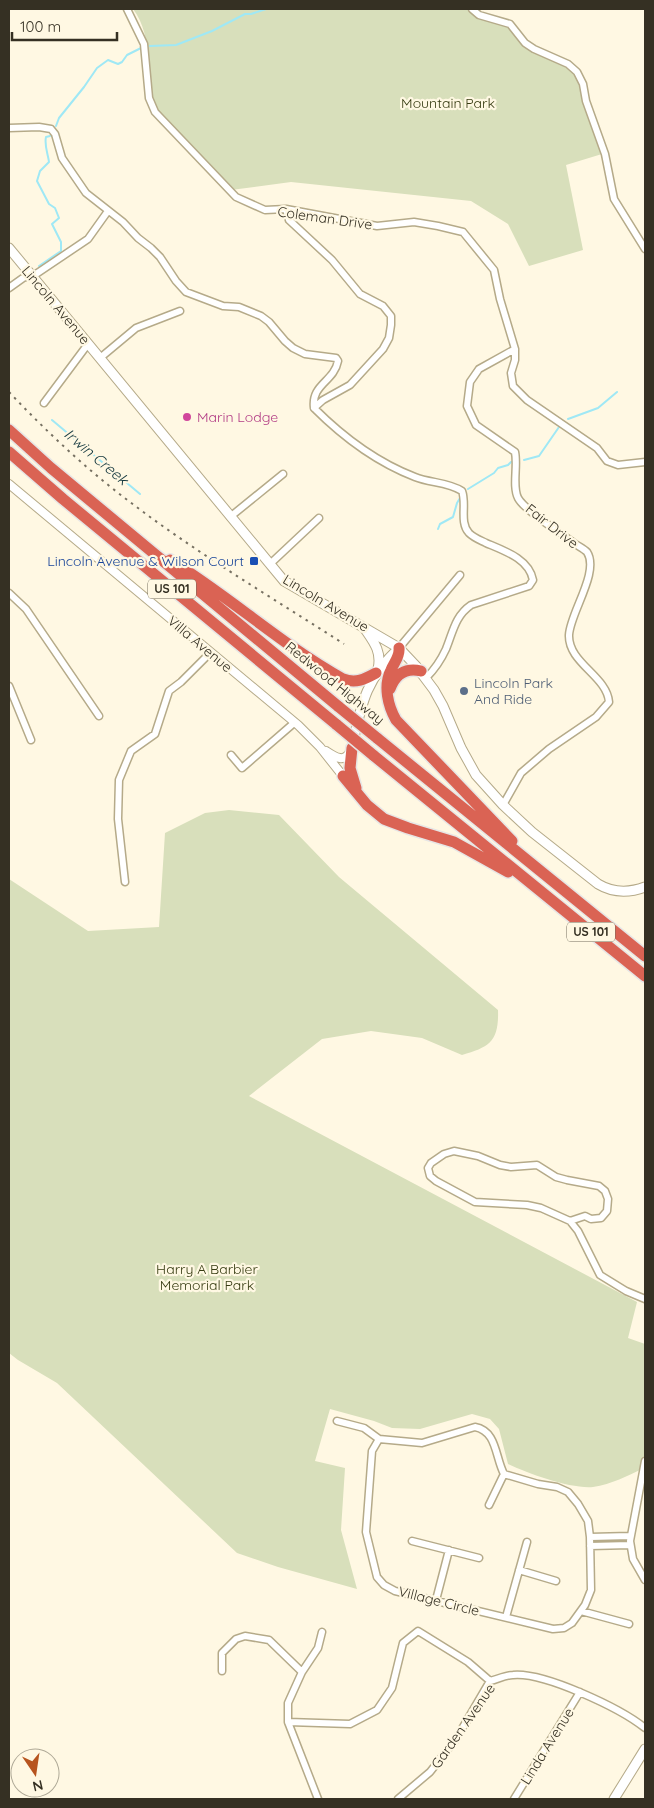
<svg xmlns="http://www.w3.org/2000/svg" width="654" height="1808" viewBox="0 0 654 1808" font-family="Quicksand,sans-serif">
<rect width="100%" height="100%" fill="#fff8e3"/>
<path fill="#d8dfbb" d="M133,9H474L481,14L505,20L528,44L570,63L580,76L602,154L566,165L583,250L529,266L508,224L471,201L291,182L231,190L155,108C144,76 155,38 133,9Z
M229,810L279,815L339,877L498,1010C499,1041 490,1047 462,1055L422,1038L371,1031L322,1039L249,1096L637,1302L628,1338L645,1344V1461L644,1468C627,1476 612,1484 593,1487C571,1489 529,1474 508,1464L499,1429L490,1419L472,1414L420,1429L392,1428L374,1421L330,1409L315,1461L345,1468L341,1530L357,1589L278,1567L237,1553L57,1383L18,1360L9,1353V879L88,931L159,927L165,833L205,813Z"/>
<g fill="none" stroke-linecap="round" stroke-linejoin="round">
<path stroke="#9fe8f5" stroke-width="2" d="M150,46L176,45L212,31L245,14H251L266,9
M56,126L59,118L84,87L97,68L108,60L118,64L122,62L127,55L141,48
M39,266L61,251V242L52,224L59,218L55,208L49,204L37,181L40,171L49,162C48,154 44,145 46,137L50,136
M568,419L598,408L617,392
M52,420L140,494
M524,460L539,456L559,427
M468,489L494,473L498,468L508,465L511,462
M438,529L440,524L453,517L457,503L460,498"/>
<defs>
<path id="minor" d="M127,9L144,44L149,98L155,112L236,197L265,210L286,209L377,226L414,222L438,226L463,232L494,270L500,299L515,349V360L511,373L513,386L527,400L597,448L607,461L618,465L645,462
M472,9L479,15L510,24L525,43L534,49L568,64L577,72L583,84L586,101L605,154L614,199L645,249
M9,128L39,127L51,129L55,134L62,158L86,193L123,222L138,238L151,248L160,257L176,281L186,292L223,306L239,307L261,316L269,322L285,341L293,348L305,354L336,358L338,361C334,382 311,384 314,408C343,437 376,462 415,477C430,483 448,482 462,491C467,504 459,522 469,533C474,538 480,540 486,543C505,551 529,559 533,580L529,586L471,605C455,616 453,632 446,649C441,660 435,669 426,678
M286,209L289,220L332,260L360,294L383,306L391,316V325L389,338L383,349L350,385L323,400L314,408
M9,288L23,278L36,274L88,239L108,211
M100,358L136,328L180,311
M44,403L88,344
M230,517L283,474
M270,564L319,518
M9,593L26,609L99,716
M399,648L460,575
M9,686L31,740
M231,755L242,768L294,723
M503,805L521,773L549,749L596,717L609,702C607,676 568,663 569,635C570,613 600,572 587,552C584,549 578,546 574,543C561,533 525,511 518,498C512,486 518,466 515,452L476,425L467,406L470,382L479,369L515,349
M125,882L118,819L119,780L131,751L155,734L169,691L181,682L210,653
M454,1151L478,1156L500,1165L511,1167L537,1165L556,1177L567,1180L599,1186L605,1191L608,1199L607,1211L601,1218L591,1219L585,1216L570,1221L541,1208L527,1205L475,1202L436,1181L430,1176L428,1168L431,1163L444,1154Z
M570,1221L578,1231L600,1275L626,1291L645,1299
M337,1421L364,1428L379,1439
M475,1427C497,1431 495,1457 504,1474L538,1484L557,1487L568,1492L578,1504L588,1521L590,1537L591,1590L585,1605L572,1623L564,1628L553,1629L395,1591L384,1585L377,1577L366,1532L372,1451L379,1439L422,1443Z
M645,1461L630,1541L633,1559L645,1580
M489,1505L504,1474
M590,1537L630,1536
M412,1541L479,1558
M590,1546L630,1545
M519,1570L556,1581
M436,1600L449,1550
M581,1611L629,1624
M506,1617L527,1542
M222,1671V1653L236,1639L245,1636L269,1640L302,1672
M288,1722L350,1724L377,1710L392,1688L403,1643L418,1631L468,1662L490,1681
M318,1799L288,1722V1703L302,1672L318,1648L322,1632
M398,1799L430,1772L456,1739L490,1681C498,1679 506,1675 513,1675C544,1672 620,1708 645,1728
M514,1799L580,1692"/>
<path id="tertiary" d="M9,484L298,725L320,747L343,776
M326,751C335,757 345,764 351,750"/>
<path id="secondary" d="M9,248L284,581L399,648L416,666L434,690L443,706L461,748L476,775L503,805L532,832L598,884C613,893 629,893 645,887
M365,629C374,642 382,652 378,669
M353,742C362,701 367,678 399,648
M614,1799L645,1749"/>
<path id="motorway" d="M9,430L51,468L339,707
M9,452L63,499L337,725
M170,560C230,597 282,645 343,679C356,684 365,679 376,673
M399,648C400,657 394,662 391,670C383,686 388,706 396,720L512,841
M390,689C395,675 405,667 421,671
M377,738L645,956
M352,748L350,768L356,788
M373,755L645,976
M343,776L367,805L384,819L408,828L454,842L508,872"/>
</defs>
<use href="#minor" stroke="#b5aa89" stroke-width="9"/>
<use href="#tertiary" stroke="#b5aa89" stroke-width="10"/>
<use href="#secondary" stroke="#b5aa89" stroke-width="11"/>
<use href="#motorway" stroke="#e7e6e5" stroke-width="14"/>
<use href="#minor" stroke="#fff" stroke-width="6"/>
<use href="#tertiary" stroke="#fff" stroke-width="8"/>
<use href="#secondary" stroke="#fff" stroke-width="9"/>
<use href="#motorway" stroke="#da6354" stroke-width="11"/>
<path stroke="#777162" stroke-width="2" stroke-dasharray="2.5 5" stroke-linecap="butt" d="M9,392C45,430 84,467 126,499C195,552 271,597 344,644"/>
<defs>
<path id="motorway-bridge" d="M339,707L377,738
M337,725L373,755"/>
</defs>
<use href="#motorway-bridge" stroke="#e7e6e5" stroke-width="14" stroke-linecap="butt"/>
<use href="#motorway-bridge" stroke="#da6354" stroke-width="11"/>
</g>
<circle fill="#d1479c" stroke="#fff8e3" stroke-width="2" cx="187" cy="417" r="5"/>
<rect fill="#1a4fb4" stroke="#fff8e3" stroke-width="2" x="249" y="556" width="10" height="10" rx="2.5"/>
<circle fill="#5c6f8a" stroke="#fff8e3" stroke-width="2" cx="464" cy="691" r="5"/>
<g text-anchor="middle" stroke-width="4.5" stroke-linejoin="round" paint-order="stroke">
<g fill="#fff8e3" stroke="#726c5d" stroke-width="1">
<rect x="148" y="579.5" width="48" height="19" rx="4"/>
<rect x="567" y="922.5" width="48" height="19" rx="4"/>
</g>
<g font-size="12" font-weight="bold" fill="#353023">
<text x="172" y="593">US 101</text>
<text x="591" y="936">US 101</text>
</g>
<g font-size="14" fill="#363b11" stroke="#fff8e3">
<text x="448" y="108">Mountain Park</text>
<text x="207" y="1274">Harry A Barbier<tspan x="207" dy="16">Memorial Park</tspan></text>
</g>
<g font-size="14" fill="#353023" stroke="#fff8e3">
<text transform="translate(325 218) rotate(8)" y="5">Coleman Drive</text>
<text transform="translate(56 305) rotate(50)" y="5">Lincoln Avenue</text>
<text transform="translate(552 526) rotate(38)" y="5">Fair Drive</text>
<text transform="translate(326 603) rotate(31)" y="5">Lincoln Avenue</text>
<text transform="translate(200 644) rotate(40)" y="5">Villa Avenue</text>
<text transform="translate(335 683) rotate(39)" y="5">Redwood Highway</text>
<text transform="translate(439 1601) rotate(14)" y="5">Village Circle</text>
<text transform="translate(463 1726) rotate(-55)" y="5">Garden Avenue</text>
<text transform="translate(547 1746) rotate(-58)" y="5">Linda Avenue</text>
</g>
<g font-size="14" fill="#b23c85" stroke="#fff8e3" text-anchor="start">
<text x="197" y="422">Marin Lodge</text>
</g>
<g font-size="14" fill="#164399" stroke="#fff8e3" text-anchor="end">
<text x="244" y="566">Lincoln Avenue &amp; Wilson Court</text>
</g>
<g font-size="14" fill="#4e5e75" stroke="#fff8e3" text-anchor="start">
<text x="474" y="688">Lincoln Park<tspan x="474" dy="16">And Ride</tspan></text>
</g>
<g font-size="15" font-style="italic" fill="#14383e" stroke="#fff8e3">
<text transform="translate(96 457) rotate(40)" y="5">Irwin Creek</text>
</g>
</g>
<rect width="654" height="1808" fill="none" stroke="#353023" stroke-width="20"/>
<g transform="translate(35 1773) rotate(167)"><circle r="24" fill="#fff8e3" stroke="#aea896"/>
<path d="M0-4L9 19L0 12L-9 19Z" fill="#b7541e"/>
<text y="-8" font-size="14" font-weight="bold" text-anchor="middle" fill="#353023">N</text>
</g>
<path d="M12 32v8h105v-8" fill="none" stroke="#353023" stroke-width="2.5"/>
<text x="20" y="32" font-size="15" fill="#353023" stroke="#fff8e3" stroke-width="4" paint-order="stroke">100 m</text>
</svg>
